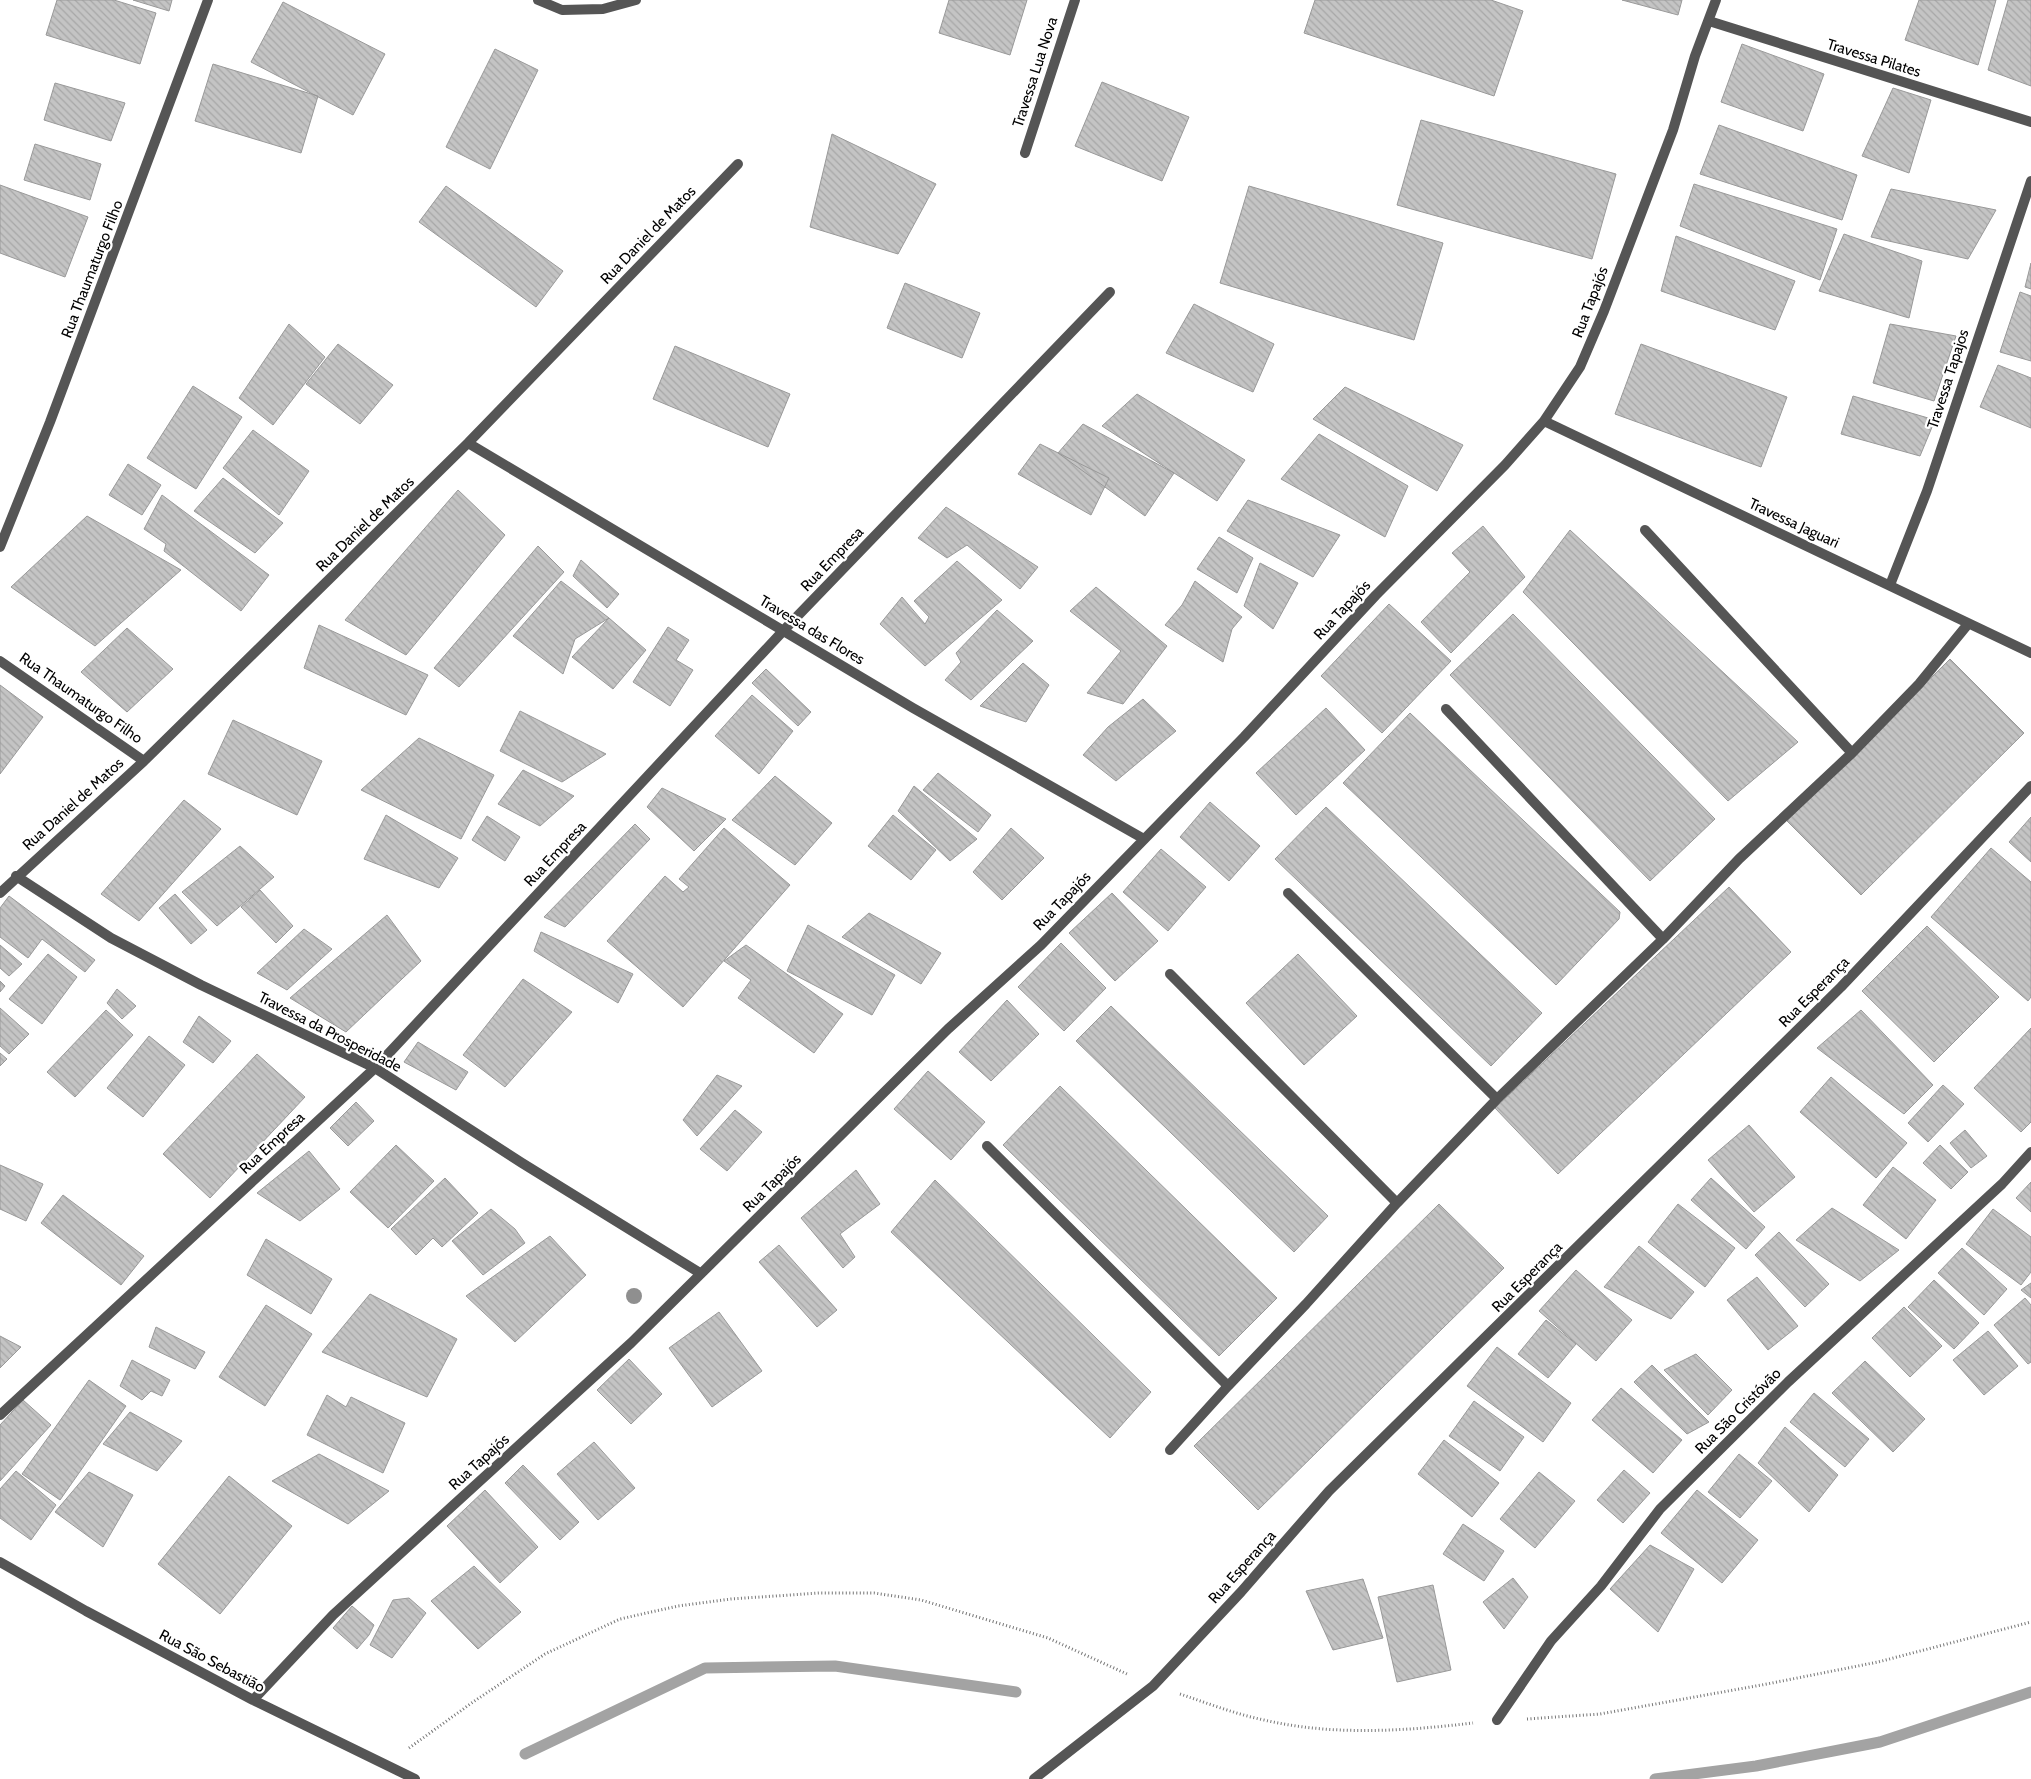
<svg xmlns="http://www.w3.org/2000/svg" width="2031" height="1779" viewBox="0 0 2031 1779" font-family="Cabin,sans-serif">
<defs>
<pattern id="building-back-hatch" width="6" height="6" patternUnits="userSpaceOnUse" patternTransform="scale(1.25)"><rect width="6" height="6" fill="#c4c4c4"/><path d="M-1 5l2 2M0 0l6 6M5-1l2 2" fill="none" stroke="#a7a7a7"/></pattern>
</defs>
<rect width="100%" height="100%" fill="#fff"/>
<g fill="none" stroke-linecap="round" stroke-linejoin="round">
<path stroke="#a3a3a3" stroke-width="11" d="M525,1754L705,1668L835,1666L1016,1692
M1655,1779L1756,1766L1880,1742L2031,1692"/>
</g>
<path fill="url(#building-back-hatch)" stroke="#999" d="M57,0H114L156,13L140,64L46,35Z
M133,0H172L169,11Z
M949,0H1027L1010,55L939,33Z
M1315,0H1491L1523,11L1494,96L1304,33Z
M1622,0H1682L1678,15Z
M1919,0H1996L1978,65L1905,40Z
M2008,0H2031V86L1988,70Z
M283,2L385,54L353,115L251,62Z
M1742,44L1824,74L1803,131L1721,102Z
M495,49L538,70L490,169L446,147Z
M213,64L318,96L301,153L195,121Z
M1102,82L1189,117L1162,181L1075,146Z
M55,83L125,103L111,141L44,120Z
M1893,88L1931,100L1909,173L1862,156Z
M1421,120L1616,174L1592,259L1397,205Z
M1719,125L1857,175L1842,220L1700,174Z
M832,134L936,184L898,254L810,227Z
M35,144L101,164L90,200L24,180Z
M1694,184L1837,229L1820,280L1680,226Z
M0,185L88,217L65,277L0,253Z
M446,186L563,271L536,307L419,222Z
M1249,186L1443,243L1414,340L1220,283Z
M1891,189L1996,210L1968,259L1871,237Z
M1844,234L1922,261L1909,318L1819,291Z
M1676,236L1795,281L1775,330L1661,291Z
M2031,263V289L2025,287Z
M905,283L980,313L962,358L887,328Z
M2020,292L2031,296V361L2000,352Z
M1194,304L1274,344L1253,392L1166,353Z
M289,324L325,357L273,425L239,398Z
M1890,324L1956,336L1934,401L1873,383Z
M338,344L393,385L360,424L306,384Z
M1641,344L1787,397L1761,467L1615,414Z
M675,346L790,394L768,447L653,399Z
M1998,365L2031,378V428L1980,407Z
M193,386L242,417L196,489L147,458Z
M1345,387L1463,445L1437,491L1313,419Z
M1137,394L1245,460L1217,501L1102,426Z
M1853,396L1935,420L1920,456L1841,434Z
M1083,424L1174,473L1145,516L1058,453Z
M253,430L309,471L279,515L223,468Z
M1319,434L1408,486L1385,537L1281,479Z
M1040,444L1109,478L1091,515L1018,474Z
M128,464L161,485L142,515L109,495Z
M223,478L283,523L255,553L194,511Z
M458,490L505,535L406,655L345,620Z
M162,495L269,575L241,611L164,551L166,544L144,529Z
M1248,500L1340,535L1313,577L1227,531Z
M946,507L1038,567L1020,589L967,545L947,558L918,538Z
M87,516L181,570L95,646L11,587Z
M1483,526L1525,577L1451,653L1421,622L1470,572L1452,553Z
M1570,530L1798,742L1728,801L1523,592Z
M1219,537L1253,558L1237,593L1197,569Z
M538,546L564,572L459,687L434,668Z
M581,560L619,594L607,608L573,576Z
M957,561L1002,600L925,666L880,624L902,597L925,624L929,617L914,601Z
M1260,563L1298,583L1273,629L1244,606Z
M561,581L609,618L575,639L563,674L513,636Z
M1195,581L1242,617L1232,629L1223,662L1165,625L1182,605Z
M1096,587L1167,646L1123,704L1087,693L1121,651L1070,611Z
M1389,604L1451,661L1382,733L1321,676Z
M997,610L1033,641L971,700L945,680L961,662L956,653Z
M1513,614L1715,819L1650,881L1450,675Z
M609,618L646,650L613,689L572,657Z
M319,625L428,675L406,715L304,668Z
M668,627L689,640L676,660L693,670L670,706L633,682Z
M127,628L173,669L127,712L81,672Z
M1950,659L2024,733L1861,895L1787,821Z
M1023,663L1049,685L1026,722L980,706Z
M766,669L811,712L798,726L752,683Z
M0,685L43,717L0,774Z
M752,695L793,731L759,774L715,736Z
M1143,699L1176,731L1116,781L1083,755L1108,727Z
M1326,708L1365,750L1296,815L1256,773Z
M520,711L606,754L562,782L500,751Z
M1410,713L1620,912L1619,919L1556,985L1343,783Z
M233,720L322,761L297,815L208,774Z
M419,738L494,775L461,839L361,790Z
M523,770L574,796L540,826L498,804Z
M938,773L991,815L978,832L923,790Z
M775,776L832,823L795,865L732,820Z
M914,786L977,839L950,861L898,811Z
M662,788L726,819L694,851L647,807Z
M184,800L221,829L139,921L101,894Z
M1210,802L1260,846L1229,881L1180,837Z
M1326,807L1542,1013L1491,1066L1275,859Z
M386,815L458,858L439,888L364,859Z
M893,815L936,850L911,880L868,846Z
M487,816L520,837L505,861L472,840Z
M2031,817V862L2009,842Z
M635,824L650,839L565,927L544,917Z
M724,828L790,885L683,1007L607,941L665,876L683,892L689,887L679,879Z
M1011,828L1044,858L1002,900L973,872Z
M240,846L274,877L217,926L182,892Z
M1991,848L2031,882V997L2028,1001L1931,917Z
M1161,849L1206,887L1168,931L1123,892Z
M1729,887L1791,952L1558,1174L1495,1108Z
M260,890L293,926L276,943L241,907Z
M1112,893L1158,941L1115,981L1069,933Z
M175,894L207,930L191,944L159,908Z
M9,896L95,960L85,972L42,939L28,958L0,937V908Z
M869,913L941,953L921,984L842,937Z
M387,915L421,961L346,1032L290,998Z
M808,925L895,975L872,1015L787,971Z
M1927,926L1999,997L1934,1062L1862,991Z
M304,929L332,949L287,990L257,973Z
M541,932L633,974L618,1003L534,951Z
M1061,943L1106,988L1064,1031L1018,987Z
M0,945L22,964L9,976L0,968Z
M746,945L843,1014L814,1053L738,998L751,980L724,961Z
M48,954L77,977L42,1024L9,999Z
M1298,954L1357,1016L1304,1065L1246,1003Z
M523,979L572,1012L505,1087L463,1055Z
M0,981L5,986L0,992Z
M117,989L136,1006L122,1019L107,1003Z
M1007,1000L1039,1034L991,1081L959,1052Z
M1111,1006L1328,1216L1294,1252L1076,1041Z
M0,1008L29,1034L9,1054L0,1046Z
M106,1010L133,1035L75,1097L47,1072Z
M1861,1010L1933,1085L1904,1114L1817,1048Z
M199,1016L231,1041L213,1063L183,1042Z
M2031,1028V1122L2021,1132L1974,1088Z
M149,1036L185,1065L143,1117L107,1088Z
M418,1042L468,1072L456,1090L404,1062Z
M0,1053L7,1059L0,1066Z
M257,1054L305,1097L210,1198L163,1154Z
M928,1071L985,1122L951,1160L894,1109Z
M717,1075L742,1086L697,1136L683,1120Z
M1831,1077L1907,1143L1876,1178L1800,1112Z
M1943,1085L1964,1104L1928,1142L1908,1123Z
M1060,1086L1277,1298L1219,1356L1003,1145Z
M356,1102L374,1121L348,1146L330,1128Z
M735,1110L762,1132L727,1171L700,1149Z
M1749,1125L1795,1177L1754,1212L1708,1160Z
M1965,1130L1987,1156L1971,1168L1950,1143Z
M396,1145L434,1181L388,1228L350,1192Z
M1940,1145L1968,1172L1951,1189L1923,1163Z
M309,1151L340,1189L300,1221L257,1193Z
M0,1165L43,1184L26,1221L0,1209Z
M1893,1167L1936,1200L1906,1239L1863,1205Z
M856,1170L880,1204L840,1234L855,1257L843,1268L801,1218Z
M445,1178L478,1213L442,1247L433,1238L416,1255L391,1229Z
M1711,1178L1765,1227L1746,1249L1691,1200Z
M935,1180L1151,1392L1110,1438L891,1232Z
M2031,1182V1212L2016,1198Z
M63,1195L144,1256L121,1285L41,1223Z
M1439,1204L1504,1268L1258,1510L1194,1446Z
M1678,1204L1735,1248L1705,1287L1648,1242Z
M1832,1208L1899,1250L1860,1281L1796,1240Z
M491,1209L515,1229L525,1243L483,1275L452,1241Z
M1993,1209L2031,1237V1272L2021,1285L1966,1244Z
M1779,1232L1829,1284L1805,1307L1755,1255Z
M550,1236L586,1275L515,1342L466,1296Z
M266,1239L332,1279L311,1314L247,1275Z
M779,1245L837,1310L817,1327L759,1262Z
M1639,1246L1694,1292L1671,1319L1604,1287Z
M1962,1248L2007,1289L1984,1315L1938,1273Z
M1576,1270L1632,1320L1596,1361L1539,1311Z
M1757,1277L1798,1326L1768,1350L1727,1300Z
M1934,1280L1979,1323L1954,1349L1908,1307Z
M2031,1283V1298L2021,1290Z
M370,1294L457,1339L427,1397L322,1352Z
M2025,1298L2031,1305V1362L2028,1364L1994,1325Z
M266,1305L312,1334L265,1406L219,1377Z
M1904,1307L1942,1346L1910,1377L1872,1338Z
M719,1312L762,1371L712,1407L669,1348Z
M1546,1320L1576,1344L1548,1378L1518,1354Z
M156,1327L205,1352L195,1369L149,1347Z
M1988,1331L2018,1366L1984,1395L1953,1360Z
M0,1336L21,1347L0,1368Z
M1497,1347L1571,1403L1543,1442L1467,1386Z
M1696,1354L1732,1390L1708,1415L1664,1370Z
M629,1359L662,1394L631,1424L597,1390Z
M132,1360L170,1380L162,1396L151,1391L142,1400L120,1386Z
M1865,1361L1925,1419L1893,1452L1832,1393Z
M1652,1365L1709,1422L1687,1434L1634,1382Z
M89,1380L126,1406L60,1500L22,1474Z
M1621,1388L1682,1440L1653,1473L1592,1420Z
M1814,1393L1869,1439L1845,1467L1790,1422Z
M327,1395L346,1407L351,1397L405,1423L383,1473L307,1435Z
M23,1400L51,1425L0,1481V1425Z
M1474,1401L1524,1437L1500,1471L1449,1436Z
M130,1412L182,1441L157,1471L103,1444Z
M1785,1427L1838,1475L1809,1512L1758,1463Z
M1444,1440L1499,1483L1472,1517L1418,1474Z
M594,1442L635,1488L598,1520L557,1474Z
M319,1454L389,1491L348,1524L272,1481Z
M1739,1454L1772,1481L1740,1518L1708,1492Z
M523,1465L579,1522L560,1540L505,1483Z
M1624,1470L1650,1493L1623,1523L1597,1500Z
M16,1471L56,1505L31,1540L0,1518V1489Z
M89,1472L133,1495L103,1547L55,1512Z
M1539,1472L1575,1501L1535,1548L1500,1519Z
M229,1476L292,1526L220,1614L158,1564Z
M485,1490L538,1547L500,1583L447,1526Z
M1697,1490L1758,1540L1722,1583L1661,1533Z
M1463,1524L1504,1551L1484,1581L1443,1554Z
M1650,1545L1694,1569L1658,1632L1610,1589Z
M474,1566L521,1612L478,1649L431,1601Z
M1513,1578L1528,1597L1504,1629L1483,1602Z
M1363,1579L1383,1638L1333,1650L1306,1591Z
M1433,1585L1451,1670L1397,1682L1378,1597Z
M409,1598L426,1613L392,1658L370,1645L393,1600Z
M352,1606L374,1625L369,1635L357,1649L333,1628Z"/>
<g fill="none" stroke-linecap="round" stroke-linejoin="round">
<path stroke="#777" stroke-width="3" stroke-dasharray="1 2.5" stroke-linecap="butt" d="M1180,1694C1207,1703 1235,1714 1264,1720C1333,1736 1404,1731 1473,1723
M1527,1719L1600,1714L1767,1684L1878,1662L2031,1622
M409,1748L473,1702L545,1654L620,1619L678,1606L731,1599L819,1593H874L921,1600L1048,1638L1127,1674"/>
<path stroke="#555" stroke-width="10" d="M538,0L562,10L603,9L636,0
M1709,21L2031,122
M1025,153L1075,0
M1544,421L2031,653
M468,443L913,708L1144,839
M1645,530L1852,753
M0,547L50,422L208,0
M1890,585L1927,491L2031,181
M0,661L144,761
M1446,709L1663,939
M16,876L111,938L201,985L375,1068L522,1163L700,1273
M0,893L144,761L468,443L738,164
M1288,893L1497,1099
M1170,974L1397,1203
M987,1146L1228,1386
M0,1415L375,1068L784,630L1110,292
M1170,1450L1228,1386L1306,1304L1397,1203L1497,1099L1663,939L1739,859L1852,753L1919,684L1968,624
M0,1562L86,1611L253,1700L415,1779
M253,1700L333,1615L631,1343L948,1029L1041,945L1244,737L1376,595L1505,465L1544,421L1580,367L1604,311L1673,130L1695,56L1716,0
M1497,1720L1551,1641L1601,1586L1660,1509L1788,1382L2002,1184L2031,1152
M1034,1779L1153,1686L1241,1592L1329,1491L1841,987L2031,786"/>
</g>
<circle fill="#8f8f8f" cx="634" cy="1296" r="8"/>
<g text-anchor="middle" stroke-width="4.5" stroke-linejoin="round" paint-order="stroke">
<g font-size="15" fill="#000" stroke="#fff">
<text transform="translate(1874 58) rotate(17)" y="5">Travessa Pilates</text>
<text transform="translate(1035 72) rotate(-72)" y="5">Travessa Lua Nova</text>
<text transform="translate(648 235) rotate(-46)" y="5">Rua Daniel de Matos</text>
<text transform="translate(92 269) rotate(-69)" y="5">Rua Thaumaturgo Filho</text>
<text transform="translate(1590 302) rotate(-69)" y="5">Rua Tapajós</text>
<text transform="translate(1948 379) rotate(-72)" y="5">Travessa Tapajos</text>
<text transform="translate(1794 523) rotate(25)" y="5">Travessa Jaguari</text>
<text transform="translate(365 524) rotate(-44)" y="5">Rua Daniel de Matos</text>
<text transform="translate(832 559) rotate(-46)" y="5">Rua Empresa</text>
<text transform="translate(1342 610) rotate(-47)" y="5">Rua Tapajós</text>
<text transform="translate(812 630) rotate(31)" y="5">Travessa das Flores</text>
<text transform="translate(81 698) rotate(35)" y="5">Rua Thaumaturgo Filho</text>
<text transform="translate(73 804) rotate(-42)" y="5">Rua Daniel de Matos</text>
<text transform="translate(555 854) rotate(-47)" y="5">Rua Empresa</text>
<text transform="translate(1062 901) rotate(-46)" y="5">Rua Tapajós</text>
<text transform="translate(1814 992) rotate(-45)" y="5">Rua Esperança</text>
<text transform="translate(330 1032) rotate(27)" y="5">Travessa da Prosperidade</text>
<text transform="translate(272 1143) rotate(-43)" y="5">Rua Empresa</text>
<text transform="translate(772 1183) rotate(-45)" y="5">Rua Tapajós</text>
<text transform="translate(1527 1277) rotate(-45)" y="5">Rua Esperança</text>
<text transform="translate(1738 1411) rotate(-45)" y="5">Rua São Cristóvão</text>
<text transform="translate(479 1462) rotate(-42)" y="5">Rua Tapajós</text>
<text transform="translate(1242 1567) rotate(-48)" y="5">Rua Esperança</text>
<text transform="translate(212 1661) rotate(28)" y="5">Rua São Sebastião</text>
</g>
</g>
</svg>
